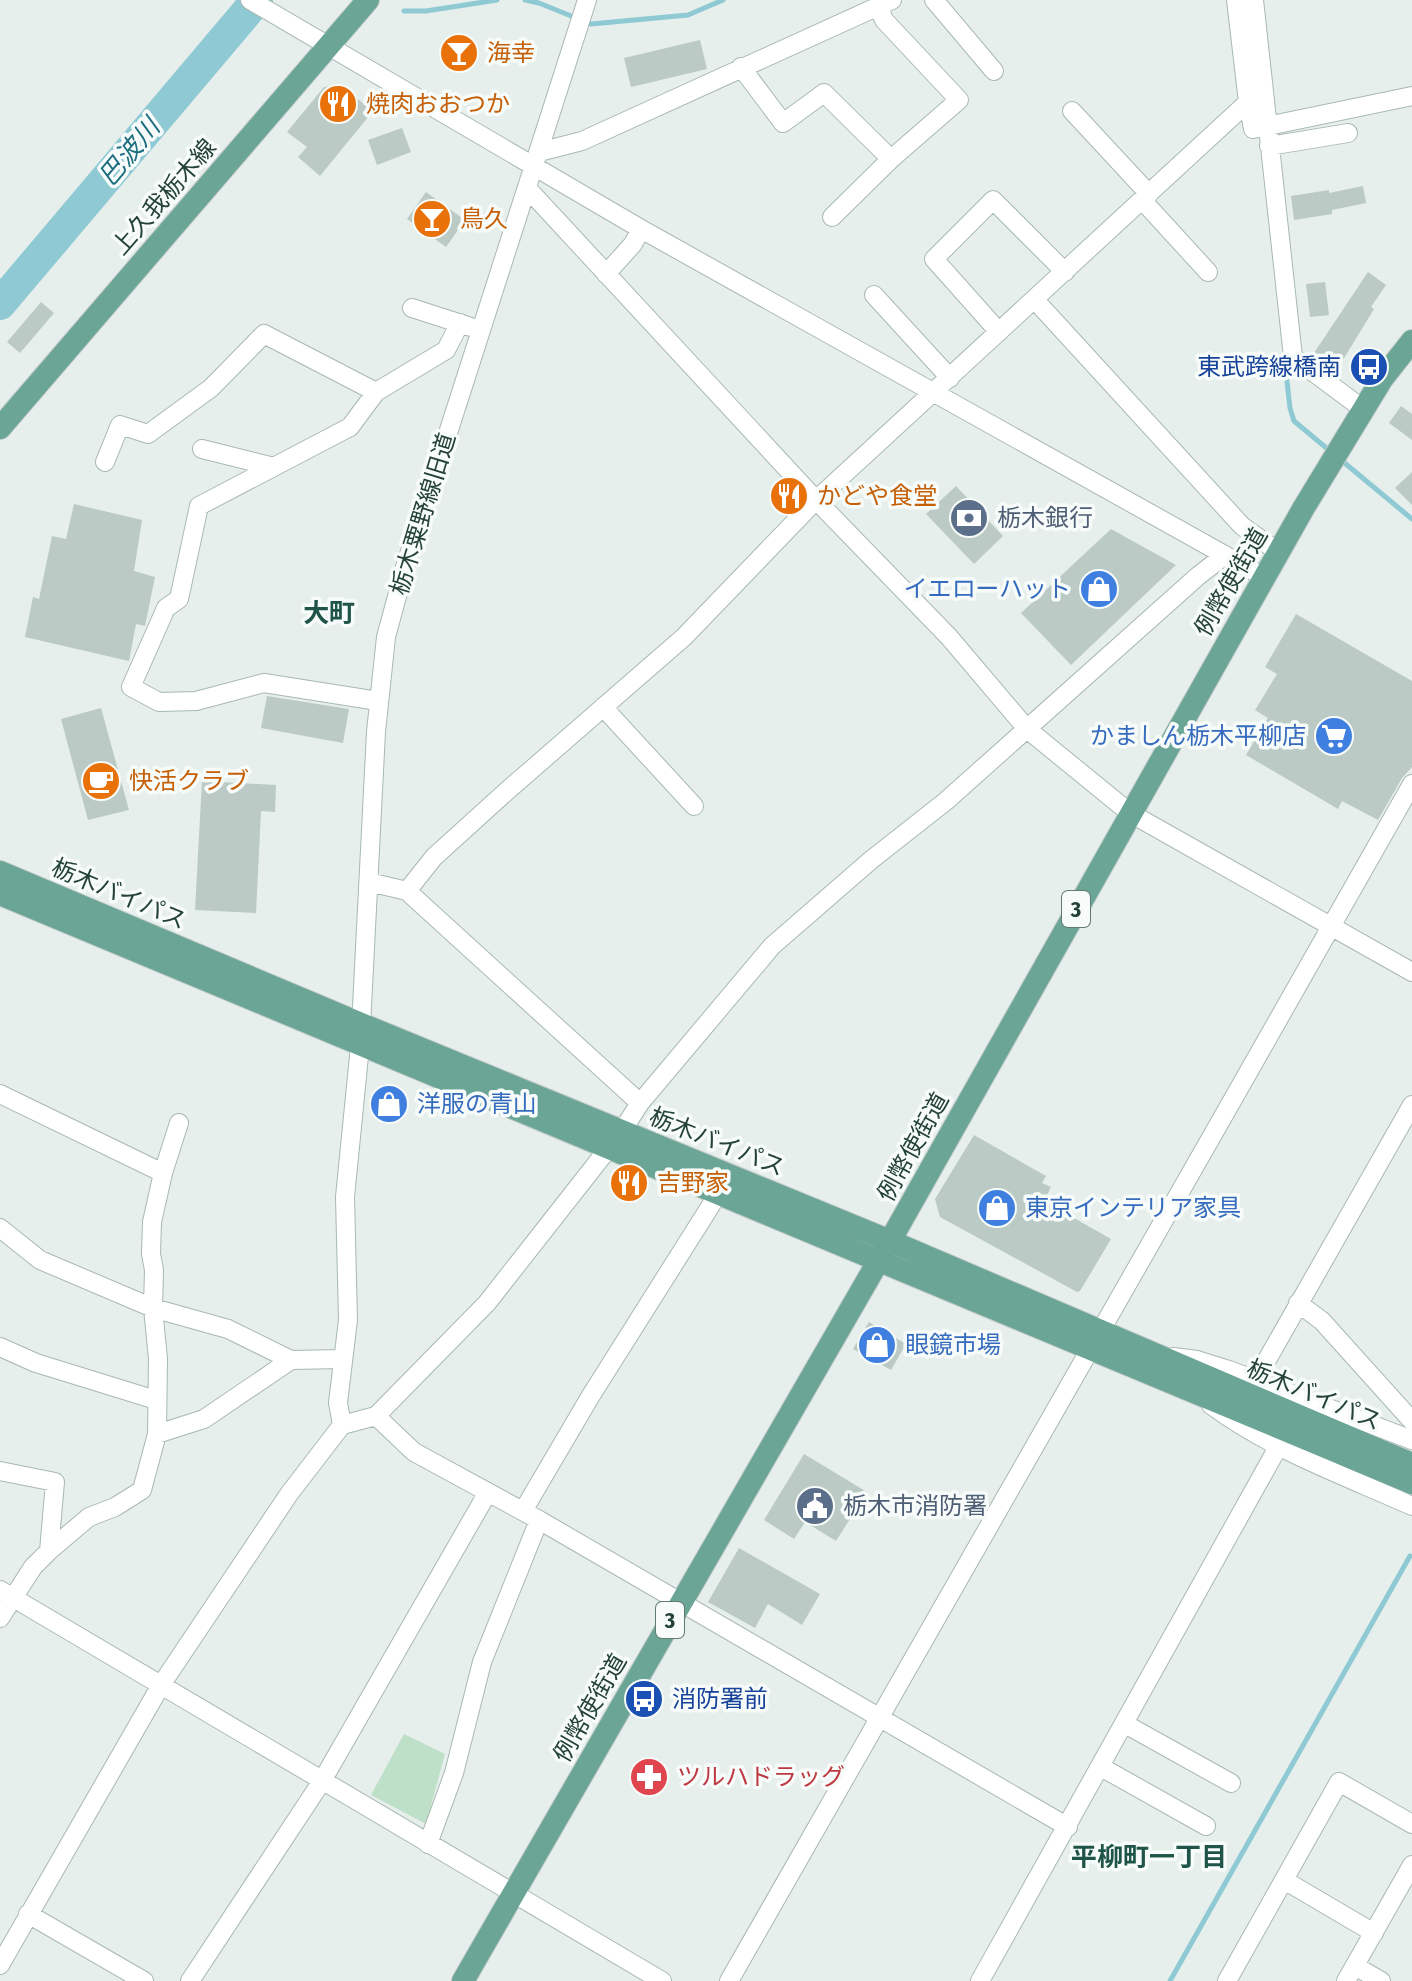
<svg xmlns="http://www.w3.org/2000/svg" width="1412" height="1981" viewBox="0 0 1412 1981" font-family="'Fira Sans Condensed','Noto Sans JP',sans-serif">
<rect width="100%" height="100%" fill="#e6efeb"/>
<path fill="#bfe0c8" d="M404,1734L445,1754L426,1824L371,1795Z"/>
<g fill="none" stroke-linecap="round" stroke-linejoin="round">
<path stroke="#8ec9d4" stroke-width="5" d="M525,0L539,3L591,24L688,15L723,0
M404,11H426L497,0
M1284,355L1290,408L1294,421L1330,451
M1341,460L1412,519
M1170,1981L1410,1556"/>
<path stroke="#8ec9d4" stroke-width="32" d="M0,304L257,0"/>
</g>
<path fill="#bbcac4" d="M700,40L707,69L631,87L624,58Z
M340,85L373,111L320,176L298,157L307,147L287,132L324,87Z
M402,128L411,152L377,165L368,140Z
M1363,186L1366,203L1332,210V214L1294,220L1291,196L1329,190V193Z
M426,192L465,220L446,247L407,219Z
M1368,272L1386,285L1371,307L1374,309L1335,373L1312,356Z
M1325,282L1329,315L1310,317L1306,284Z
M41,302L54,313L20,353L7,342Z
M1401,406L1412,414V440L1389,423Z
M1412,472V505L1395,488Z
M956,486L1003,536L974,564L926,514Z
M74,504L142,520L134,571L155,577L145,626L136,624L129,661L25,637L33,597L39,599L52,536L66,539Z
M1111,529L1176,565L1071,665L1021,613Z
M1296,614L1412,681V767L1402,778L1378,820L1342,801L1338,809L1246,755L1268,718L1255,710L1277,674L1265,667Z
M267,696L349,709L343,743L261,728Z
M101,708L129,810L88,820L61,719Z
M202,781L276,785L275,812L261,811L256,913L195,910Z
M974,1135L1046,1176L1042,1183L1051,1187L1044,1201L1111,1239L1080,1291L1077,1292L940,1217L935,1199Z
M869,1322L906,1344L891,1370L853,1349Z
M804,1454L867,1492L836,1541L805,1522L794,1539L764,1520Z
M739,1548L820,1594L802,1625L768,1604L755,1628L708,1602Z"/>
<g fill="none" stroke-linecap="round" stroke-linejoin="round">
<defs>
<path id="minor" d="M250,0L641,229L1264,577
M934,0L994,71
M1254,0L1293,357L1363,409
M878,6L884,20L959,100L891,159
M741,67L783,123L824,93L891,159L832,217
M1248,102L1253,129L1412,96
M1072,111L1149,194
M1269,146L1348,133
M539,152L582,141L892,0
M527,188L816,500L949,637L1027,729L1130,813L1412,972
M1143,201L1208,272
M606,274L633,244L641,229
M874,295L950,378
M1035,300L1242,526L1278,552
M412,308L471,327
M999,332L934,259L993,200L1065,272
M376,392L350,427L199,506L179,599L166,608L131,687L159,702L196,701L264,683L378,701
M202,449L274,467
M105,462L120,425L148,434L211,388L264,334L376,392L446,350L460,323
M603,707L694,806
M407,891L434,857L508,790L684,637L816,500L1248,102L1236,0
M0,1094L163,1173
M640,1103L772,946L871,860L946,801L1198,576L1225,555
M0,1228L40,1260L153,1308L228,1329L291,1360L343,1359
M1298,1303L1322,1321L1412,1421
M0,1347L36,1363L156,1400
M1173,1357L1197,1360L1229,1370L1412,1440
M1247,1395L1412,1105
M1211,1405C1272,1450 1343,1475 1412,1506
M376,1416L414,1452L539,1520L1068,1827
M342,1425L338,1403L348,1320L345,1197L360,1046L376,732L386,637L405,567L587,0
M157,1434L204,1419L291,1360
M0,1471L55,1482L49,1551
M523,1511L590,1397L718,1194
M0,1590L662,1981
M0,1618L33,1567L49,1551L89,1517L115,1507L142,1490L157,1434L158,1359L153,1308L154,1270L151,1254L152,1222L163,1173L179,1123
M1125,1724L1231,1783
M1101,1767L1206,1826
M428,1844L454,1773L482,1662L539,1520
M1284,1880L1374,1933
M28,1914L144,1981
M0,1965L161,1685L289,1494L342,1425L376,1416L487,1303L622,1131L640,1103L407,891L369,882
M1355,1966L1381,1981
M190,1981L322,1781L488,1492
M729,1981C956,1582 1186,1184 1412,784
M980,1981L1287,1431
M1227,1981L1339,1782L1412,1824
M1346,1981L1412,1865"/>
<path id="major" d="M0,428L368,0
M0,872L361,1024L890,1241L1412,1464
M0,894L1412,1483
M463,1981L890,1241L1303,509L1382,379L1412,341"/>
</defs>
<use href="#minor" stroke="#a8b8b2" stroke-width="20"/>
<use href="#major" stroke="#c2cac8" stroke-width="24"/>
<use href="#minor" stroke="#fff" stroke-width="18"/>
<use href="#major" stroke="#6aa596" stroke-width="22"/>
</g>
<defs>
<symbol id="bar-disc" viewBox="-11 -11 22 22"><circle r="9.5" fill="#e8710a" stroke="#f7fbf9"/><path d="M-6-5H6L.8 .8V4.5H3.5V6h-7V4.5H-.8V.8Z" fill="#fff"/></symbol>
<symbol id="restaurant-disc" viewBox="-11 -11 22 22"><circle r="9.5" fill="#e8710a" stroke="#f7fbf9"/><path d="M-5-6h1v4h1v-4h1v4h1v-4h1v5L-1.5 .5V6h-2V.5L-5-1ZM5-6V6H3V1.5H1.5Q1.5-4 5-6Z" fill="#fff"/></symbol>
<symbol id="bus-disc" viewBox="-11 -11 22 22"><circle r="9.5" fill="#1a4fb4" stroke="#f7fbf9"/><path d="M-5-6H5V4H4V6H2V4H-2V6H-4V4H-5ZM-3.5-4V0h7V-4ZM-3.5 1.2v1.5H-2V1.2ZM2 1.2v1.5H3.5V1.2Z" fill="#fff"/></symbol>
<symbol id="bank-disc" viewBox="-11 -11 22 22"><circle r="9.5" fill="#5c6f8a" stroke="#f7fbf9"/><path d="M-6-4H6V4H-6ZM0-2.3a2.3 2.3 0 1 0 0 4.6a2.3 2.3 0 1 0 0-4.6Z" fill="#fff"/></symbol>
<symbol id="shop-disc" viewBox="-11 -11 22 22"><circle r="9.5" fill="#3f7fe0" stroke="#f7fbf9"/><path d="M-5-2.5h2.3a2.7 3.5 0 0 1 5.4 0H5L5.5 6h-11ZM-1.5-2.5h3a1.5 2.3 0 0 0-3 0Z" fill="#fff"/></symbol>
<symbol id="supermarket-disc" viewBox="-11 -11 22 22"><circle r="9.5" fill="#3f7fe0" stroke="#f7fbf9"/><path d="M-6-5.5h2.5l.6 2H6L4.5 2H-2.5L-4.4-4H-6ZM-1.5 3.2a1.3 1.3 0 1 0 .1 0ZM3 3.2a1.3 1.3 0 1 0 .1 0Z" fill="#fff"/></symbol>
<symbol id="cafe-disc" viewBox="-11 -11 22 22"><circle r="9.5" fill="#e8710a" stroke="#f7fbf9"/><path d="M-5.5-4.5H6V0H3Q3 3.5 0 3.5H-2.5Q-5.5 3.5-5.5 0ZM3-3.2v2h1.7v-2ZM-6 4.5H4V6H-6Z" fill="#fff"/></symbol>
<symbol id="civic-disc" viewBox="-11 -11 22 22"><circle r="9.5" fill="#5c6f8a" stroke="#f7fbf9"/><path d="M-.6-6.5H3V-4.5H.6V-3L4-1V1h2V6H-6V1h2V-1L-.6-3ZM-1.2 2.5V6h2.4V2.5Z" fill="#fff"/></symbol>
<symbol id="pharmacy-disc" viewBox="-11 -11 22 22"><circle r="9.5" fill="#e0444e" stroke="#f7fbf9"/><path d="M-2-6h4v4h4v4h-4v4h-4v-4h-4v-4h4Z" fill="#fff"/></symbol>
</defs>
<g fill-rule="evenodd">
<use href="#bar-disc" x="437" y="31" width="44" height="44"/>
<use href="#restaurant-disc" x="316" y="82" width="44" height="44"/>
<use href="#bar-disc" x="410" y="197" width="44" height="44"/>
<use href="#bus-disc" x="1347" y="345" width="44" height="44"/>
<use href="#restaurant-disc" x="767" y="474" width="44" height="44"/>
<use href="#bank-disc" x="947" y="496" width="44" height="44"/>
<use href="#shop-disc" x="1077" y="567" width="44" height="44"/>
<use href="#supermarket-disc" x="1312" y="714" width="44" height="44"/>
<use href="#cafe-disc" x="79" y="759" width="44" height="44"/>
<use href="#shop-disc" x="367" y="1082" width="44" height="44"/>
<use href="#restaurant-disc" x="607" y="1161" width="44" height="44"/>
<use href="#shop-disc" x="975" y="1186" width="44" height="44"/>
<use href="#shop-disc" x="855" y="1323" width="44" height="44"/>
<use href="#civic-disc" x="793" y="1484" width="44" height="44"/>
<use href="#bus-disc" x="622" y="1677" width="44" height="44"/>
<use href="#pharmacy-disc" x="627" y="1755" width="44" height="44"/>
</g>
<g text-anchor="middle" stroke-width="7" stroke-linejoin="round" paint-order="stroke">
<g fill="#f7fbf9" stroke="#637a73" stroke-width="2">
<rect x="1062" y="891" width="28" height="36" rx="6"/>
<rect x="656" y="1602" width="28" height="36" rx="6"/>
</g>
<g font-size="22" font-weight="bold" fill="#24423a">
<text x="1076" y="917">3</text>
<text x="670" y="1628">3</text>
</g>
<g font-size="24" fill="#c56008" stroke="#f7fbf9" text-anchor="start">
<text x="487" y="61">海幸</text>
<text x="366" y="112">焼肉おおつか</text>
<text x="460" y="227">鳥久</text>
<text x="817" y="504">かどや食堂</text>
<text x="129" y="789">快活クラブ</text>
<text x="657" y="1191">吉野家</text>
</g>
<g font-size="24" fill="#24423a" stroke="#f7fbf9">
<text transform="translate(164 197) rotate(-49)" y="8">上久我栃木線</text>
<text transform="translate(423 514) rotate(-73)" y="8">栃木粟野線旧道</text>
<text transform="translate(1231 582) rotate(-60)" y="8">例幣使街道</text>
<text transform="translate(119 894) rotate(23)" y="8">栃木バイパス</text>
<text transform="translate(717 1142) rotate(22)" y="8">栃木バイパス</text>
<text transform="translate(913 1147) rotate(-61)" y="8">例幣使街道</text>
<text transform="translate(1314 1395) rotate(23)" y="8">栃木バイパス</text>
<text transform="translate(590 1708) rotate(-60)" y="8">例幣使街道</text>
</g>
<g font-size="24" fill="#164399" stroke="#f7fbf9" text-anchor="end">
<text x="1341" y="375">東武跨線橋南</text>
<text x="672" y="1707" text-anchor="start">消防署前</text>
</g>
<g font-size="24" fill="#4e5e75" stroke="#f7fbf9" text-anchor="start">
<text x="997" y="526">栃木銀行</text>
<text x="843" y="1514">栃木市消防署</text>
</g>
<g font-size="24" fill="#366cbe" stroke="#f7fbf9" text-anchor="start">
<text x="1071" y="597" text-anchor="end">イエローハット</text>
<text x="1306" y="744" text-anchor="end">かましん栃木平柳店</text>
<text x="417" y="1112">洋服の青山</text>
<text x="1025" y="1216">東京インテリア家具</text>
<text x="905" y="1353">眼鏡市場</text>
</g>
<g font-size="24" fill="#be3a42" stroke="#f7fbf9" text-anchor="start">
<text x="677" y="1785">ツルハドラッグ</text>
</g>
<g font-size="26" font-style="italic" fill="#1c6f80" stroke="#f7fbf9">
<text transform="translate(129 152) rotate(-50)" y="9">巴波川</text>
</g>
<g font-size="26" font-weight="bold" fill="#1f5548" stroke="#f7fbf9">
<text x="329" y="622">大町</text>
<text x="1149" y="1866">平柳町一丁目</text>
</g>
</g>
</svg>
